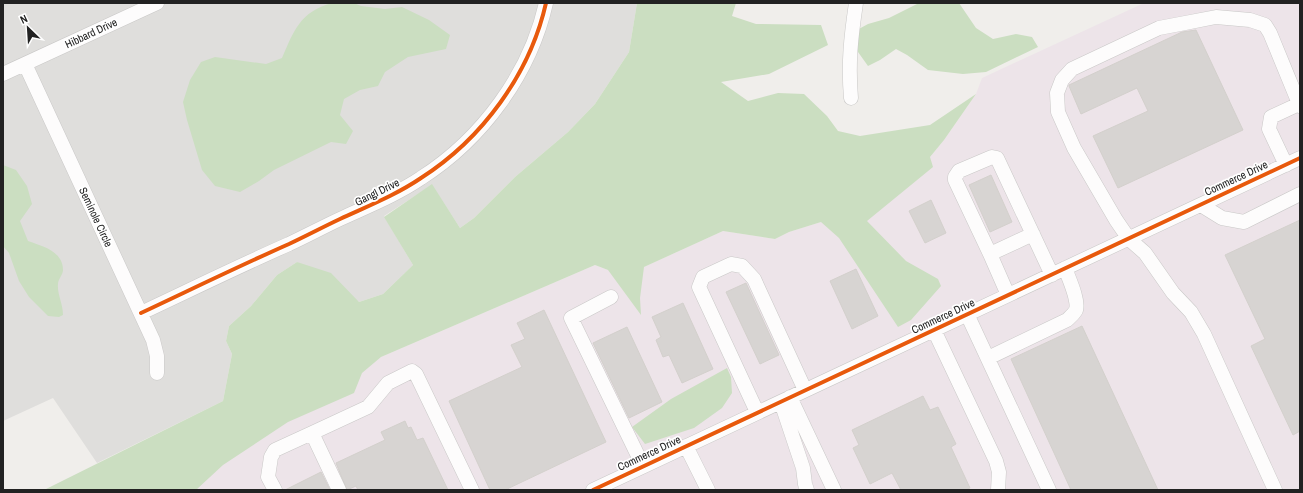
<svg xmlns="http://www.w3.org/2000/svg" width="1303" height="493" viewBox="0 0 1303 493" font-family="'Archivo Narrow',sans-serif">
<rect width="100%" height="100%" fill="#f0eeeb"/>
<path fill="#dfdedc" d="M3,3H637L629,52L595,104L568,132L515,177L474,218L460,228L432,185L384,216L413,265L383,294L359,302L297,262L277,275L251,306L229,326L226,341L232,354L223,401L97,463L53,398L3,421Z"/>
<path fill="#ede4e9" d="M1144,3H1300V490H106L381,357L595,265L608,270L644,267L723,231L775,239L789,232L821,222L930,157L944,140L976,94L982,78Z"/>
<path fill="#cbdec1" d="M332,3H354L361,6L385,9L402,7L429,20L450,35L446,49L408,57L385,72L378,86L360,90L344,99L340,115L353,131L346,144L331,142L274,170L259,181L240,192L215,186L202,170L187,120L183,102L190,80L201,62L215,57L266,64L282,58C294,30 300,12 332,3Z
M637,3H736L732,16L756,24L821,25L828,45L769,74L721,82L748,101L778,93L804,94L827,116L838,131L860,136L930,125L976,94L944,140L930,157L933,167L867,221L906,261L938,279L941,286L911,320L898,327L839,238L821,222L789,232L775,239L723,231L644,267L640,298L641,315L608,270L595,265L381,357L362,373L354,393L288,422L223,465L196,490H44L223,401L232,354L226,341L229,326L251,306L277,275L297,262L331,273L359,302L383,294L413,265L384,217L432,184L460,228L474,218L515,177L568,132L595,104L629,52Z
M919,3H959L976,28L993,39L1016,34L1032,37L1038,47L986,72L963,74L928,70L907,55L896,49L880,60L868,66L858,52L857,30L868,24L889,18Z
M3,165L16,170L27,186L32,204L20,221L28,241C42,246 63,251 63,270C63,275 58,279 58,284C57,294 63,304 63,315L59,317L48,316L29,297L19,281L9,253L3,246Z
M727,368L731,377L732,393L722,408L694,428L645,444L632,427L671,399Z"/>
<path fill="#d7d4d2" stroke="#d3d0cc" d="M1196,30L1243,130L1118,188L1093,136L1148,111L1137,88L1081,114L1069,86V85L1182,32Z
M991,175L1012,222L990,232L969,185Z
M931,200L946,233L925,243L909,211Z
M1300,220V431L1293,435L1251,346L1265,339L1225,255Z
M856,269L878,316L852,329L830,281Z
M746,283L779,355L760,364L726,292Z
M683,303L713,369L682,383L669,355L663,357L656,340L661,337L652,317Z
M544,310L606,442L505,490H490L449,401L522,367L511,345L525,339L517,323Z
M1082,326L1158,490H1071L1011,359Z
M627,327L662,402L629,418L593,343Z
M923,396L930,410L938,407L956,444L951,447L970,488L965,490H901L892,473L870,484L853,448L859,445L852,430Z
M405,421L408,428L411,427L417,440L423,438L448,490H358L356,486L347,490L336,463L385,440L381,432Z
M321,472L330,490H285Z"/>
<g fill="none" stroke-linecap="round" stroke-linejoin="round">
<defs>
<path id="minor" d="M25,64L153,340L157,356V373
M3,74L157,3
M851,98C848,63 851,37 856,3
M1286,165L1269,129L1271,117L1299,104
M1201,205L1222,218L1244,222L1300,194
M990,254L1033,234
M1008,295L990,254L955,180V177L959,171L992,157L997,158L1052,275
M611,297L571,318L643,466
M141,313C190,290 239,266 289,244C306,236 323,227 340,219C368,206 396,195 421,178C482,139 530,74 546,3
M967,314L1049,490
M934,330L996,461L999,472L998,490
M988,358L1067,320C1070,317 1074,314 1076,310C1079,300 1069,279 1065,268
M790,397L834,490
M781,402L803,468L805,484L807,490
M757,412L699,287L703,277L731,264L742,266L754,279L805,390
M312,433L368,407L388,383L412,371L416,374L472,490
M686,446L708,490
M275,490L268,477L271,457L275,450L312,433L339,490
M593,490L1300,158
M1275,490L1204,334L1191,312L1173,293L1145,253L1129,239L1116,220L1074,148L1058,112L1057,93L1062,80L1072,69L1159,28L1180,24L1216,17L1250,20L1265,25L1270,33L1300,106"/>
</defs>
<use href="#minor" stroke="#c9c8c7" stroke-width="15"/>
<use href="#minor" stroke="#fdfcfc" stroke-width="14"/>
<defs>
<path id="cycleway" d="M141,313C190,290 239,266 289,244C306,236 323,227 340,219C368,206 396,195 421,178C482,139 530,74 546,3
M593,490L1300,158"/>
</defs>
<use href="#cycleway" stroke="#fff" stroke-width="6"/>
<use href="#cycleway" stroke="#e8590c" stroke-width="4"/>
</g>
<g text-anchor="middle" stroke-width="3.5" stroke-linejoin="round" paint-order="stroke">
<g font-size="11" fill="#222" stroke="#fff">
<text transform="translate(91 33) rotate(-25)" y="4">Hibbard Drive</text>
<text transform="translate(1236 178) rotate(-25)" y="4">Commerce Drive</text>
<text transform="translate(377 192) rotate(-26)" y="4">Gangl Drive</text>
<text transform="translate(96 217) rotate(65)" y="4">Seminole Circle</text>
<text transform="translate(943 316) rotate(-25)" y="4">Commerce Drive</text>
<text transform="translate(649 453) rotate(-25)" y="4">Commerce Drive</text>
</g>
</g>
<rect width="1303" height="493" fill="none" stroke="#222222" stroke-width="8"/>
<g transform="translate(28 28) rotate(335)" stroke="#ffffff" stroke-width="3" paint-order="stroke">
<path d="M0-3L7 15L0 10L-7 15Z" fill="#222222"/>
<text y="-6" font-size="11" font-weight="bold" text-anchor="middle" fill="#222222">N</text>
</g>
</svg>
